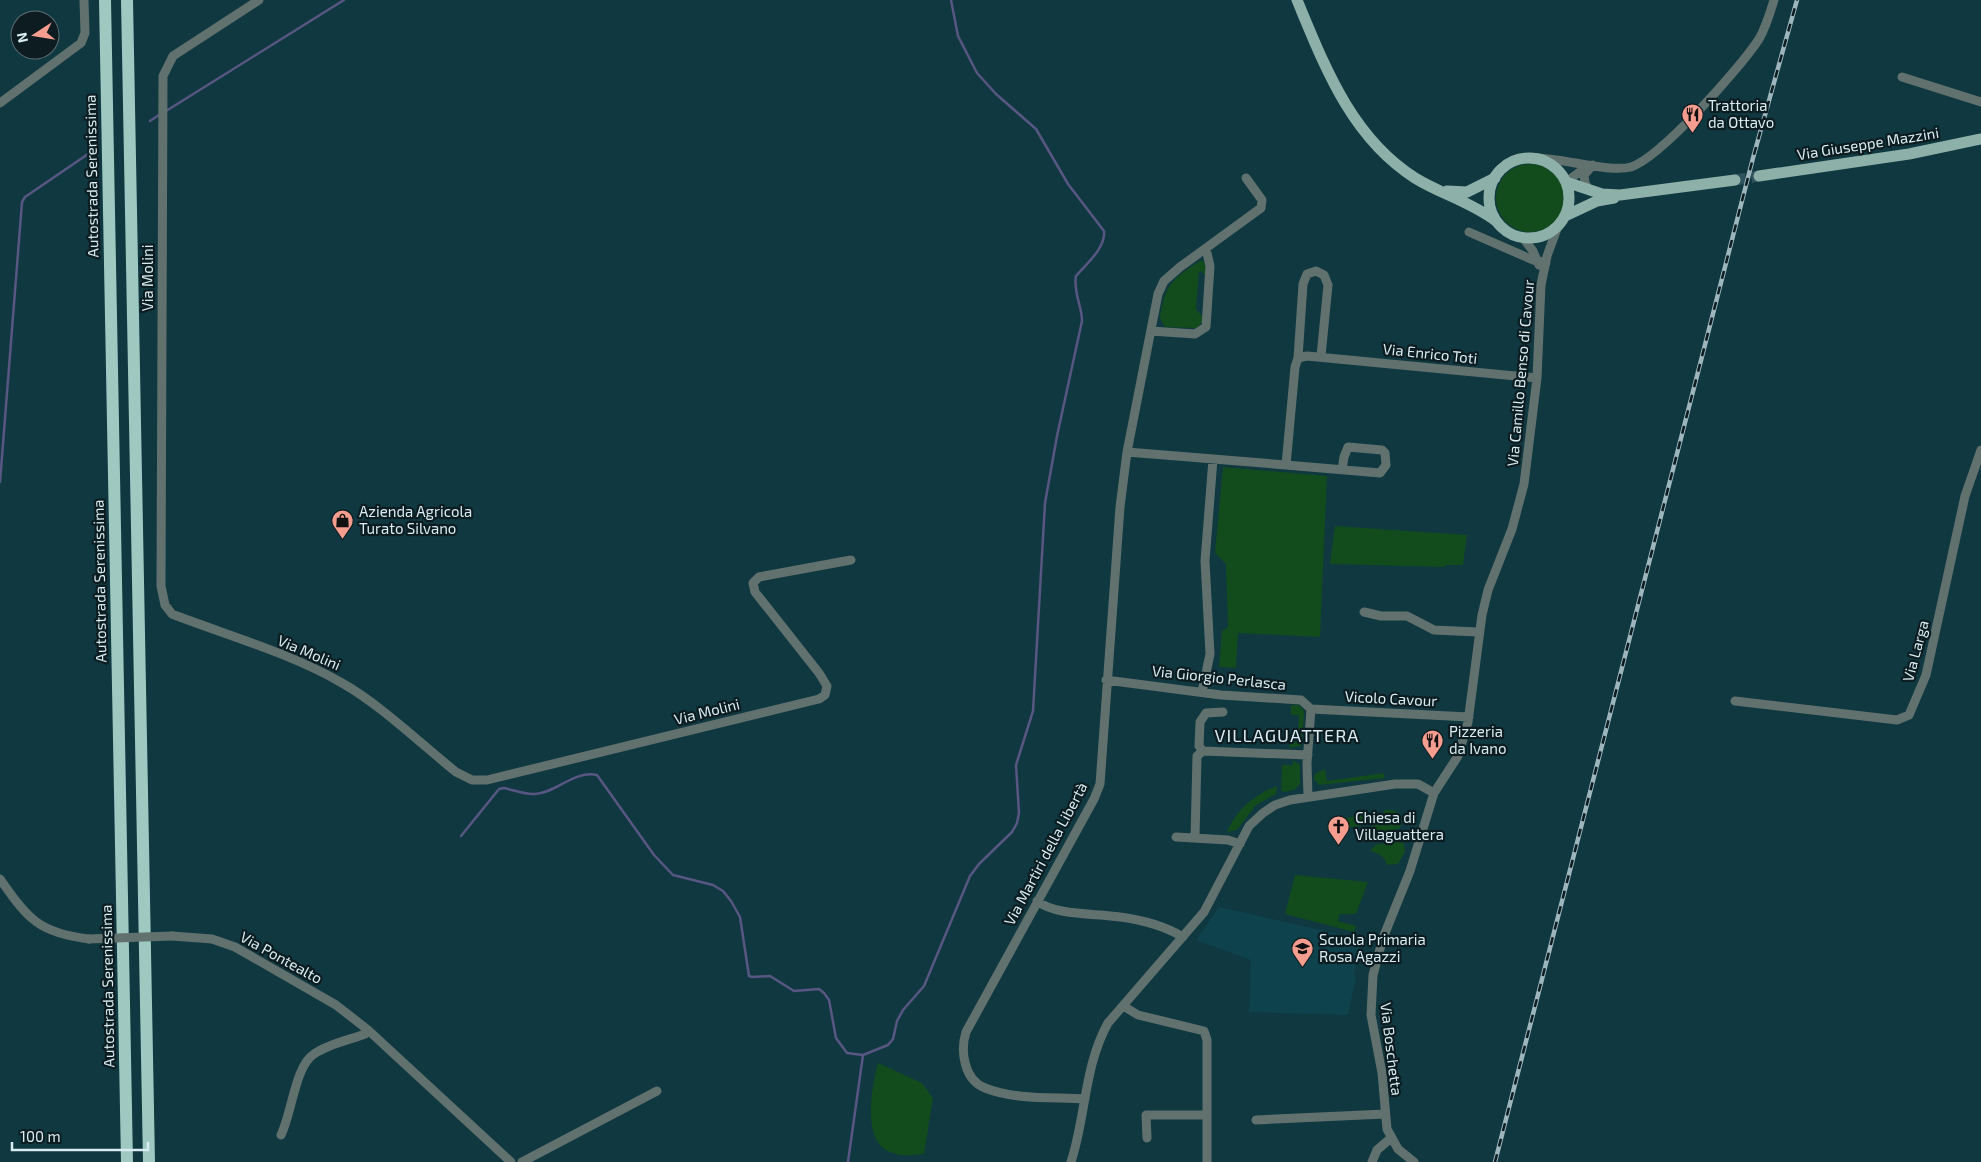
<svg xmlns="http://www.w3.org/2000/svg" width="1981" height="1162" viewBox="0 0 1981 1162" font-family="'Exo 2',sans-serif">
<rect width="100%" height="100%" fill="#103841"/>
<path fill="#0e434e" d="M1219,907L1365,940L1364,946H1360L1358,952L1354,976L1356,977L1348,1015L1249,1012L1251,960L1196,940Z"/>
<path fill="#124c1d" d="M1496 198a34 34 0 1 1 68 0a34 34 0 1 1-68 0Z
M1201,260L1206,264L1205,275L1201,271L1199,272L1196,309L1202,316V322L1197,328L1165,327L1160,318C1165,283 1173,279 1201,260Z
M1223,467L1327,476L1320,637L1238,633L1236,668L1219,667L1222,631L1228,627L1226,564L1215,553Z
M1335,526L1467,535L1463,565H1445V567L1330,564Z
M1291,705H1298L1303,709L1304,713L1302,742L1301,746L1289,748L1290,742H1298L1299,715H1291Z
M1293,760L1300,765V784L1294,790L1283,792L1281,790L1282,765H1293Z
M1325,769L1327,781L1384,773L1385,778L1319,785L1314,779L1315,774Z
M1277,786L1276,794L1256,805L1237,830L1227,832C1237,809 1254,795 1277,786Z
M1385,810C1397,808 1405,816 1400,828C1390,831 1374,837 1366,829L1374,825Z
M1376,812C1371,827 1358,826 1344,828L1342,819Z
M1399,841L1404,844L1405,852L1398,864L1387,865C1384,855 1379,854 1370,851L1375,845Z
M1295,875L1368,882L1356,914H1340L1338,921L1356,926L1354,932L1285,914Z
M878,1063L922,1083L933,1098L924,1154C912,1155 901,1157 890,1152C861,1141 872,1086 878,1063Z"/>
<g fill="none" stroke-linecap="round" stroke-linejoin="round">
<path stroke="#585682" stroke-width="2.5" d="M166,111L344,0
M150,121L159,115
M0,482L22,202L25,197L91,152
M461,836L499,789L504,788C514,790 525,795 535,794C556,793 574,770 597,775L654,855L673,875L713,885L723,891L731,901L740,917L749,976L752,977L770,976L794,991L819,989L824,993L829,1000L836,1038L847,1053L863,1055
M848,1162L863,1055L888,1045L893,1039L897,1021L903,1010L924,986L970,876L979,864L1012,832L1017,823L1019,813L1016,765L1033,711L1045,503L1057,436L1082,321C1082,306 1073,292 1076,276C1086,264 1106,248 1104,231L1068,184L1036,129L996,94L977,73L958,36L951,0"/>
<path stroke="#2e535c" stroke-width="11" stroke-dasharray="11 5.5" stroke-linecap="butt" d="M1735,180L1759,176"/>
<path stroke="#61716e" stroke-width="9" d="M259,0L173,56L163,76L161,586L165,605L172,614C229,636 290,653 342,683C381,705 421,744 456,772L472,780H487L819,699L825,695L827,686L819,673L755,592L753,583L759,577L851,560
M1902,77L1981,102
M0,103L81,43L85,33L84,0
M1533,158C1559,157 1609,173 1631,167C1661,157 1741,67 1759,39C1766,27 1770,13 1774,0
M1566,182L1585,168L1593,165
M1589,190L1585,183L1584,175L1591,167
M1469,232L1533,260L1546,263
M1523,238L1533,251L1539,265
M1151,331L1195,334L1206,327L1210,266L1206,249
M1298,358L1303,284L1307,274L1316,271L1324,275L1328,285L1321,356
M1127,452L1286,465L1295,367L1298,358L1307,356L1537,378
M1286,465L1380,473L1386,465L1385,453L1382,450L1348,447L1344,457L1342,470
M1364,612L1381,616H1407L1434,630L1478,632
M1106,680L1221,695L1301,700L1311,709L1307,763L1308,797
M1202,692L1210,654L1205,561L1213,459
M1735,701L1897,720L1909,715L1926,675L1965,496L1981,450
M1311,709L1469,717
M1203,751L1199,746L1200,722L1206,713L1223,712
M1176,837L1228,840L1240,844
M1195,838L1197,756L1203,751L1308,755
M0,879C28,919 39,933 89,939
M1037,901C1056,916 1096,913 1120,917C1143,920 1163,925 1183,937
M172,936L212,939L235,947L336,1005L368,1030L511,1162
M1125,1007L1138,1015L1204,1031L1207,1040V1162
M1085,1099C1053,1097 1015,1100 985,1088C964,1080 960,1051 966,1032L1094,799L1100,784L1120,507L1127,452L1158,294L1164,281L1180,267L1261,208L1262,200L1246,178
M1256,1120L1385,1114
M281,1135C292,1113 295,1066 314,1054C328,1044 349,1040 365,1034L368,1030
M1147,1138L1146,1115H1207
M522,1162L657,1091
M1071,1162C1086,1116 1084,1066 1108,1023L1204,912L1249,826L1263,813L1275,805L1290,800L1395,784H1418L1434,793
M1372,1162L1377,1150L1391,1138
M1414,1162L1398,1149L1387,1129L1382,1073L1371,1015L1373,975L1383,938L1410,871L1434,793L1458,756L1468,722L1482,615L1488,590L1512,529L1524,484L1537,378L1541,285L1547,256L1558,226"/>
<path stroke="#8db0a9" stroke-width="11" d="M1297,0C1325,67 1351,137 1415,178C1441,194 1471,202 1496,221
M1489 198a40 40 0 1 1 80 0a40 40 0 1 1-80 0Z
M1759,176L1909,154L1981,139
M1566,182L1602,194L1620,195L1735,180
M1447,191L1467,192L1495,178
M1565,216L1597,201L1614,198"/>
<path stroke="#9fc9c0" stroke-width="12" d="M105,0L127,1162
M127,0L149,1162"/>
<defs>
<path id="rail" d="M1495,1162L1753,158L1797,0"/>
</defs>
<use href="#rail" stroke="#9db6bd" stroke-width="4.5"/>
<use href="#rail" stroke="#0c1c20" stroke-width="2.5" stroke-dasharray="8" stroke-linecap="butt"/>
<path stroke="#61716e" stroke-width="9" d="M89,939L172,936"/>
</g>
<defs>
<symbol id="restaurant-pin" viewBox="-11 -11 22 30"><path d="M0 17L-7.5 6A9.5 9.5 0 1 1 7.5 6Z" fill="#f59d8f" stroke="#0c1c20"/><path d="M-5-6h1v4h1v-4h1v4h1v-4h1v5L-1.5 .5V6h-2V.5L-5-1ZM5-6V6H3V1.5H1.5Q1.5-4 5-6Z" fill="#111"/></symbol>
<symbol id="shop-pin" viewBox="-11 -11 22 30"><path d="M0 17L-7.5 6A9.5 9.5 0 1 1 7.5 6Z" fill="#f59d8f" stroke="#0c1c20"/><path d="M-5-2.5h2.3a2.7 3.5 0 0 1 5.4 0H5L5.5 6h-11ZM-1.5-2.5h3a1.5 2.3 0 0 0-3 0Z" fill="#111"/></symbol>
<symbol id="church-pin" viewBox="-11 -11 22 30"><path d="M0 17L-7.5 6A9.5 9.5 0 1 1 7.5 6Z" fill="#f59d8f" stroke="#0c1c20"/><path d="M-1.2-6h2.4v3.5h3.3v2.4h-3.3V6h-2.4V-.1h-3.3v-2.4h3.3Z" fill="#111"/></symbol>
<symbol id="school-pin" viewBox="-11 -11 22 30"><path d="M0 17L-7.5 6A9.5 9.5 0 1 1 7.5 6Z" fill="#f59d8f" stroke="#0c1c20"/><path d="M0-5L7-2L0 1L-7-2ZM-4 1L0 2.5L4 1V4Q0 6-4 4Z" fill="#111"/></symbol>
</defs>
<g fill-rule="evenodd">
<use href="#restaurant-pin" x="1680" y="102" width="25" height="34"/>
<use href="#shop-pin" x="330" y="508" width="25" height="34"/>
<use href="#restaurant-pin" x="1420" y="728" width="25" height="34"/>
<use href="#church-pin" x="1326" y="814" width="25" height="34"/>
<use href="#school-pin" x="1290" y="936" width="25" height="34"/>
</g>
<g text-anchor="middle" stroke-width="4.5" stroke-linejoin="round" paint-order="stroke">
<g font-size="15" fill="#d8ecf2" stroke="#0c1c20" text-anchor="start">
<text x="1708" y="111">Trattoria<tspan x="1708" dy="17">da Ottavo</tspan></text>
<text x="359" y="517">Azienda Agricola<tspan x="359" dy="17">Turato Silvano</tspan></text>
<text x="1449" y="737">Pizzeria<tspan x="1449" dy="17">da Ivano</tspan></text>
<text x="1355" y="823">Chiesa di<tspan x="1355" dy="17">Villaguattera</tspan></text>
<text x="1319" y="945">Scuola Primaria<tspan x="1319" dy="17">Rosa Agazzi</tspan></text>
</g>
<g font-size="15" fill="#d8ecf2" stroke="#0c1c20">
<text transform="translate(1868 144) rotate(-9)" y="5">Via Giuseppe Mazzini</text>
<text transform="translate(92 176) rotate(-91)" y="5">Autostrada Serenissima</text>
<text transform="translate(148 278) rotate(-90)" y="5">Via Molini</text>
<text transform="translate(1430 354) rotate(6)" y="5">Via Enrico Toti</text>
<text transform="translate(1521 373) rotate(-85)" y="5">Via Camillo Benso di Cavour</text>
<text transform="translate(100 581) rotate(-91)" y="5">Autostrada Serenissima</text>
<text transform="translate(1916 651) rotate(-75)" y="5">Via Larga</text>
<text transform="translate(309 653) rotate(23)" y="5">Via Molini</text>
<text transform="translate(1219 678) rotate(6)" y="5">Via Giorgio Perlasca</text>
<text transform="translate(1391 699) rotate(3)" y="5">Vicolo Cavour</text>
<text transform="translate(707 712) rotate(-14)" y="5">Via Molini</text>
<text transform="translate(1046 854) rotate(-62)" y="5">Via Martiri della Libertà</text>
<text transform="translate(281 958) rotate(29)" y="5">Via Pontealto</text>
<text transform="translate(108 986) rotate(-91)" y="5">Autostrada Serenissima</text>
<text transform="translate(1391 1049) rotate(83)" y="5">Via Boschetta</text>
</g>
<g font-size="18" letter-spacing="1" fill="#d8ecf2" stroke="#0c1c20">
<text x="1287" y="742">VILLAGUATTERA</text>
</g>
</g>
<g transform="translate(35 35) rotate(258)"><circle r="24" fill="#0c1c20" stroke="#5e6f74"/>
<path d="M0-4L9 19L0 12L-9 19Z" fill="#f59d8f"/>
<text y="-8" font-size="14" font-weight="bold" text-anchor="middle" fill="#d8ecf2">N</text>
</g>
<path d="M12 1142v8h136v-8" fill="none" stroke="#d8ecf2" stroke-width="2.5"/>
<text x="20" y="1142" font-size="15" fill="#d8ecf2" stroke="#0c1c20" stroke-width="4" paint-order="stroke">100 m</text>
</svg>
